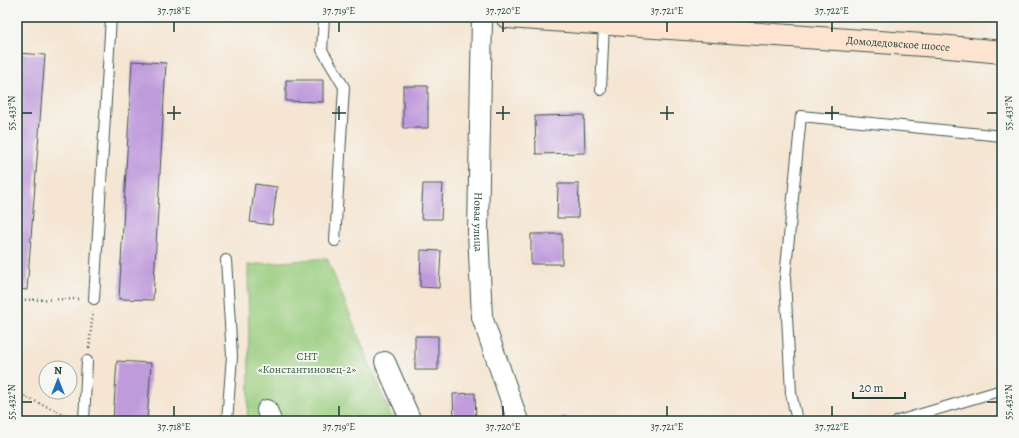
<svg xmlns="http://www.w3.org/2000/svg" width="1019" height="438" viewBox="0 0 1019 438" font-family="Alegreya,serif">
<rect width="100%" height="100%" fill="#f6f6f2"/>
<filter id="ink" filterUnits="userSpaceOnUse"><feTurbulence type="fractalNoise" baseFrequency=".025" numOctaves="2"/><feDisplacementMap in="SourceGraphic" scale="8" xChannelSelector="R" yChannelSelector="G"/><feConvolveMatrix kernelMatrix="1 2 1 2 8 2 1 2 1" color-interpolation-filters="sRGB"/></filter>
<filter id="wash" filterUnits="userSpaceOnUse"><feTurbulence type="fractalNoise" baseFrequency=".012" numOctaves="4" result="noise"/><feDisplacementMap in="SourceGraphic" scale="16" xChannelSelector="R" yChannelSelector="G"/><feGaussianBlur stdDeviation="0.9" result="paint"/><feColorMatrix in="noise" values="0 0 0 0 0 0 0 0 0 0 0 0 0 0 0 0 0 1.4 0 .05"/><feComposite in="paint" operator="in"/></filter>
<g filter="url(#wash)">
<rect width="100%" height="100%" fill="#f5e5d2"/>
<path fill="#99cc7d" stroke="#5c8458" d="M327,258L393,421H247L249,384L248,265Z"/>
<g id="blocks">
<path fill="#c09bdc" d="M17,53L45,55L27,290L17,289Z
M132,61L166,63L153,300L119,299Z
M286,80H323V102L286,101Z
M403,86H428V128H403Z
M584,115L585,153L536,154L535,116Z
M255,184L277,187L272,225L250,222Z
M423,184H443L441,219H421Z
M558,184H579L578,218H557Z
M531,234H562V264H531Z
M421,250L441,251L439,288L420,287Z
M415,336H438V370H415Z
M117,361L151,363L147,421H113Z
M475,393L476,421H454L453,394Z
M566,416L568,421H548Z"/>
</g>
</g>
<g filter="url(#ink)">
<use href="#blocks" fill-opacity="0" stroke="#3f564c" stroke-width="1"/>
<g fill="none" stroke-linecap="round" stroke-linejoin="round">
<defs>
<path id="lane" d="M324,17L322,50L344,87L335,241
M601,90L604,23
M226,260L232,356L227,421
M94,299L111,17
M84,421L87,361
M797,421L791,393L785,278L801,116L1002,136
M898,421L1002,390"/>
<g id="street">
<path id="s1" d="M482,17L478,232L482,317L518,421"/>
<path d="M385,362L411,421"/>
<path d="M267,410L271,421"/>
</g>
<g id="secondary">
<path id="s2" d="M507,17L938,46L1002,52"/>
</g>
</defs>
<use href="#lane" stroke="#3f564c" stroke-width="12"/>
<use href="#street" stroke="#3f564c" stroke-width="22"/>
<use href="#secondary" stroke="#3f564c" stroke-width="24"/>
<path stroke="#3f564c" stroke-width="2.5" stroke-dasharray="1 3" stroke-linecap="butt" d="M17,300L81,299
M89,348L93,312
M17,393L72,418"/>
<use href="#lane" stroke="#fff" stroke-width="10"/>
<use href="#street" stroke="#fff" stroke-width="20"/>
<use href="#secondary" stroke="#fde4d1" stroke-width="22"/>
</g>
</g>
<path fill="none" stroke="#1f3d34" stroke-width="1.5" d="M174,22V32M339,22V32M503,22V32M667,22V32M832,22V32M174,106V120M339,106V120M503,106V120M667,106V120M832,106V120M22,113H32M167,113H181M332,113H346M496,113H510M660,113H674M825,113H839M987,113H997M22,402H32M987,402H997M174,406V416M339,406V416M503,406V416M667,406V416M832,406V416"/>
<g text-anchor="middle" stroke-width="3.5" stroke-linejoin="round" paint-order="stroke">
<g font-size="11" fill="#1f3d34" stroke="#f6f6f2">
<text dy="4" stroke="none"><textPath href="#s2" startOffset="392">Домодедовское шоссе</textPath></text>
<text dy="4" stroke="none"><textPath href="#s1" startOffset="205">Новая улица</textPath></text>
</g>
<g font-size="11" fill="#375a43" stroke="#f6f6f2">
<text x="307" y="360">СНТ<tspan x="307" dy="13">«Константиновец-2»</tspan></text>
</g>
</g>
<rect width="1019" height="438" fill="none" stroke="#f6f6f2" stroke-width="44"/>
<g transform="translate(58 380)"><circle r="19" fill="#f6f6f2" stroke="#a0aca6"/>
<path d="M0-3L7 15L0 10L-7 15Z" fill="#1f6fb2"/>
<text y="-6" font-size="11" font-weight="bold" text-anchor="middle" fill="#1f3d34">N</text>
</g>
<path d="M853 392v6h52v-6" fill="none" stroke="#1f3d34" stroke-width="2"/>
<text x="859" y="392" font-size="12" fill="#1f3d34" stroke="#f6f6f2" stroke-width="3" paint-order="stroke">20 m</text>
<rect x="22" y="22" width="975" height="394" fill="none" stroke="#1f3d34" stroke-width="1.5"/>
<g font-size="10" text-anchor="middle" fill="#1f3d34">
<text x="174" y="14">37.718°E</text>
<text x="339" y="14">37.719°E</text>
<text x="503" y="14">37.720°E</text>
<text x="667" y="14">37.721°E</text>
<text x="832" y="14">37.722°E</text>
<text transform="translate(11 113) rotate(-90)" y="4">55.433°N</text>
<text transform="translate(1008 113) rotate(-90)" y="4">55.433°N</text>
<text transform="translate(11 402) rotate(-90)" y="4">55.432°N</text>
<text transform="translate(1008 402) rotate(-90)" y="4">55.432°N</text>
<text x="174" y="430">37.718°E</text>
<text x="339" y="430">37.719°E</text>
<text x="503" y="430">37.720°E</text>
<text x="667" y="430">37.721°E</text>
<text x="832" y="430">37.722°E</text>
</g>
</svg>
